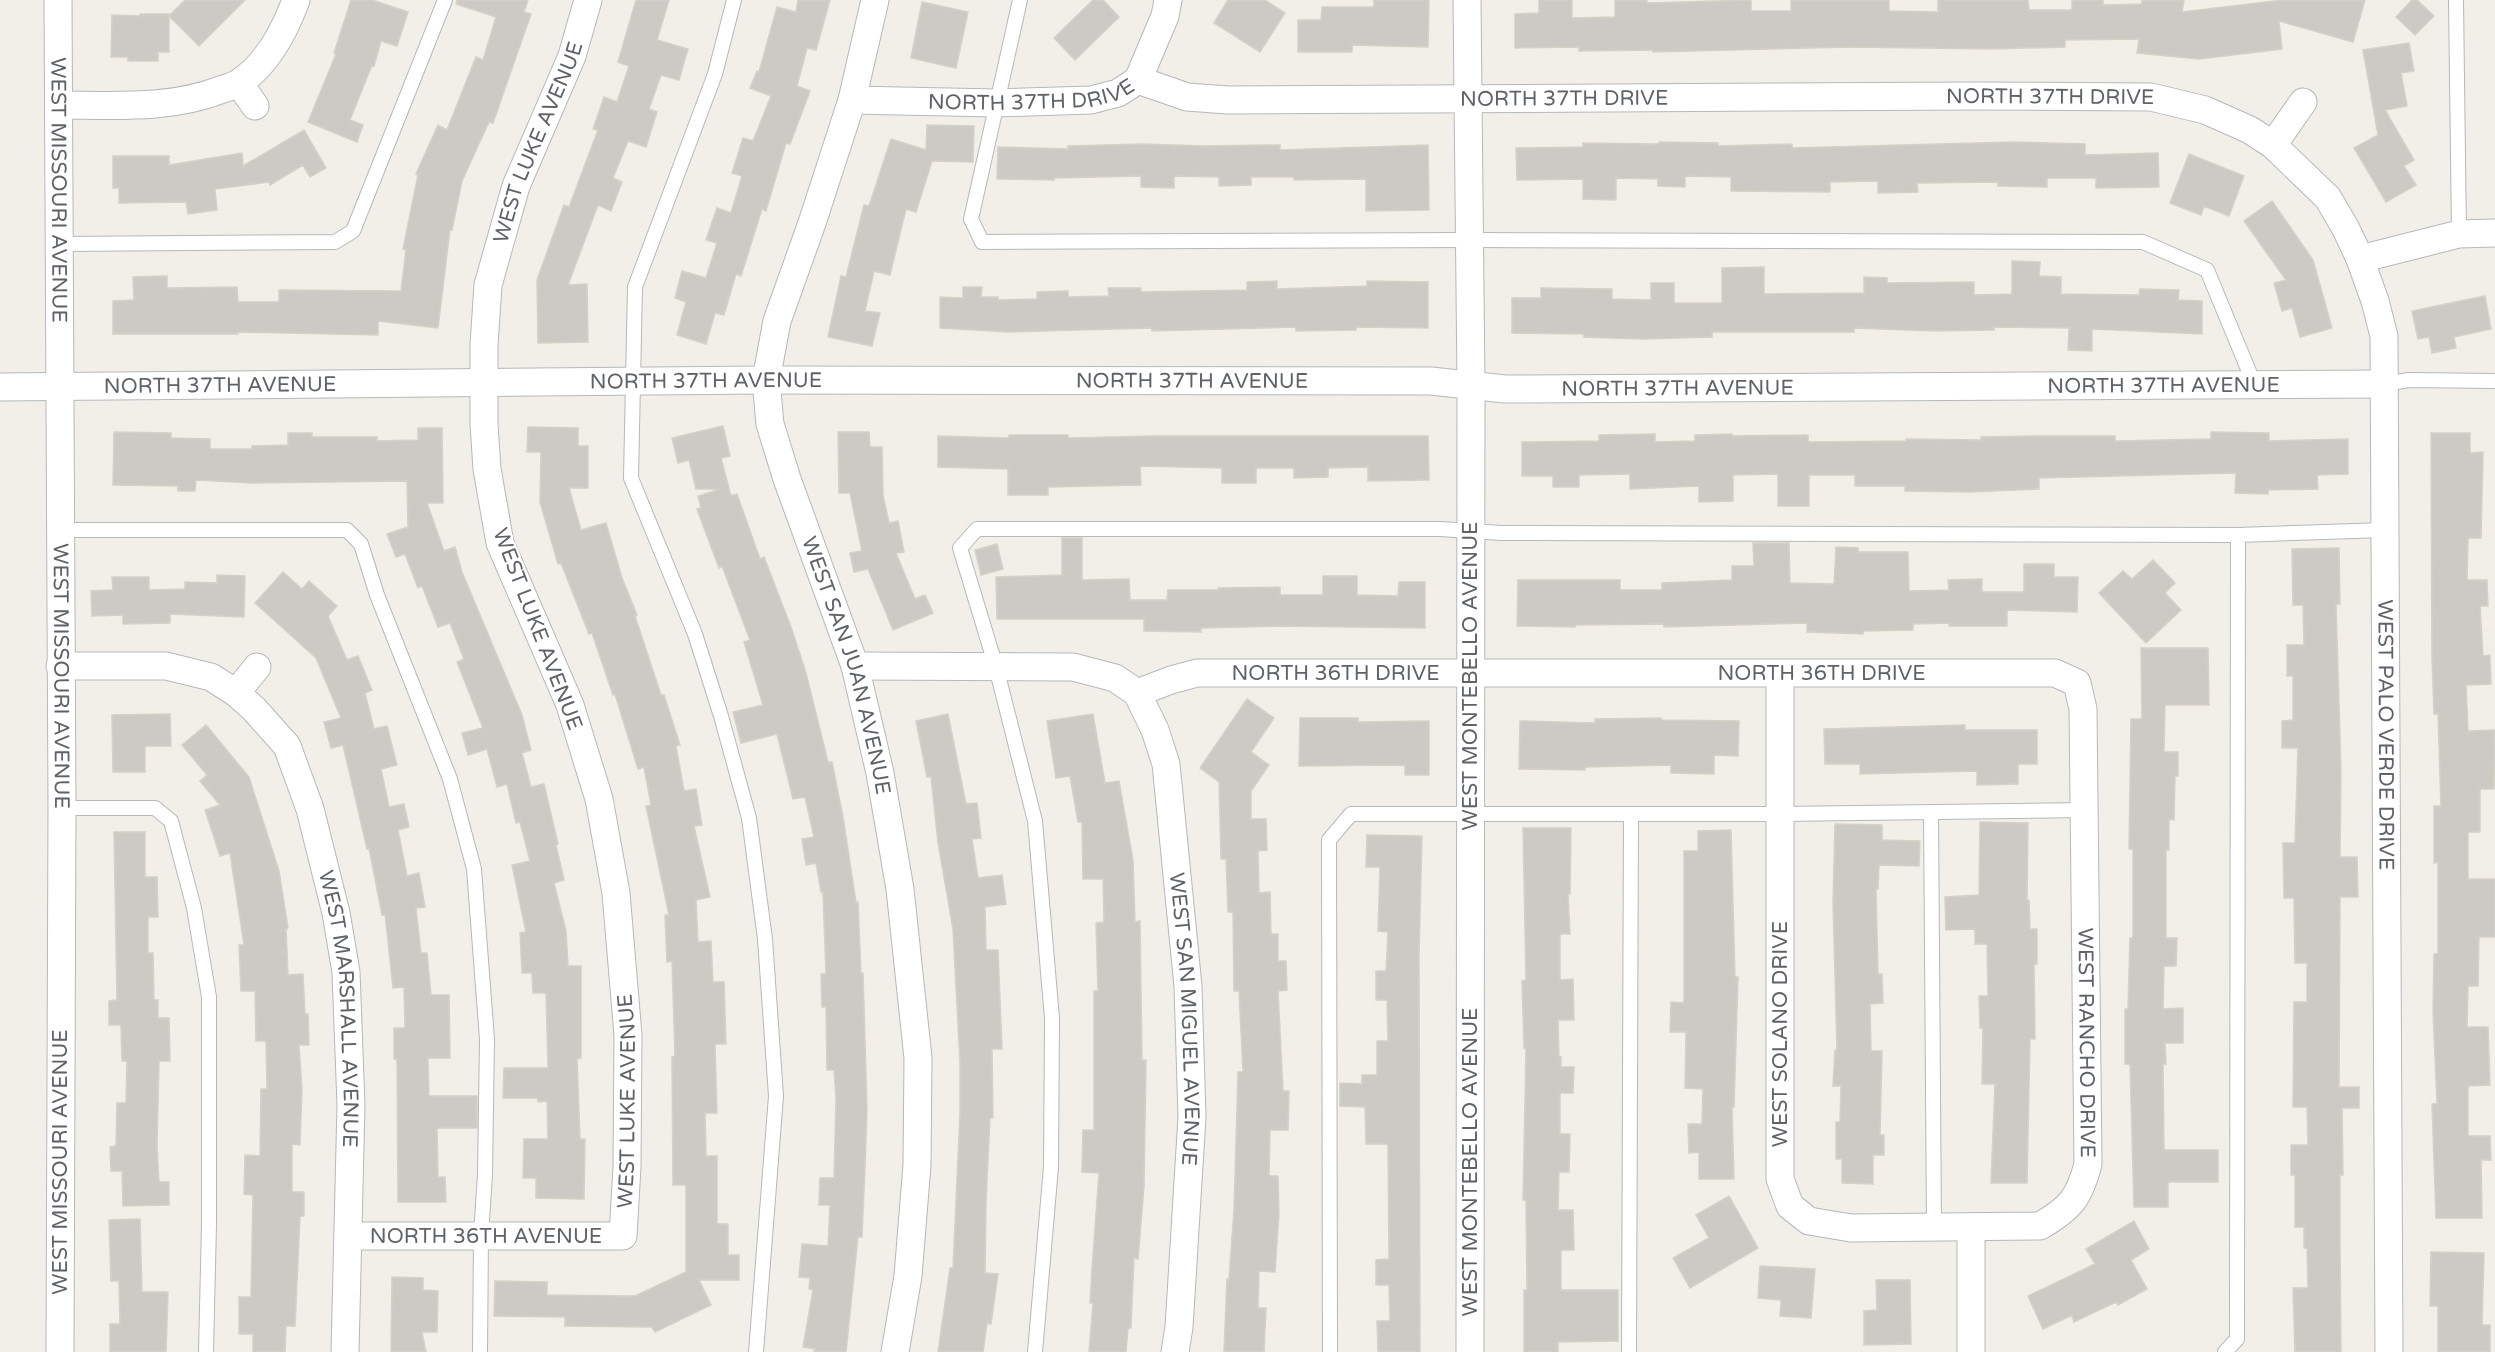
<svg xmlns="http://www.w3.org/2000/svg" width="2495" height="1352" viewBox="0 0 2495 1352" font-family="'Varela Round',sans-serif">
<rect width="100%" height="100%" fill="#f1efe8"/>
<path fill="#cccac5" stroke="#d6d1c6" stroke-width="1.5" d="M185,0H245L199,46L169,16V52H158V61H128V57H111L112,15L140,16V14H169V16Z
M351,0H372L408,12L397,46L381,41L374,66L372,65L350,120L363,125L357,142L308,122L336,54L334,53Z
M457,0H528L524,12L531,14L493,123L489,122L462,181L452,230L450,229L438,328L378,321V335L238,332V334H113V301L134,300L133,277L167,276V288L237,287L238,302H279V290L401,291L406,250L403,249L418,175L416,174L438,125L447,130L476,57L483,60L496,17L456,4Z
M636,0H669L657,40L688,49L679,80L661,75L649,109L657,112L646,147L628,141L613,178L622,182L611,211L598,205L568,285L587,284L588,342L538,343L537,280L564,205L569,207L598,130L593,129L604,97L617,102L629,66L618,62Z
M798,0H830L816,50L807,48L797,86L810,91L790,144L786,143L766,211L762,209L741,276L736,274L724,315L715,313L706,344L677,335L686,302L675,298L682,271L706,278L717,243L706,240L717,208L731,213L742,176L732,173L743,138L753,141L771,96L750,88L757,71L759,72L777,7L796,12Z
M1093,0H1103L1119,17L1075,60L1054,38Z
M1228,0H1265L1285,13L1260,52L1214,23Z
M1374,0H1429L1428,47L1352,45V52H1298V20H1321L1322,7H1374Z
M1539,0H1572V18L1615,17V0H1647V3L1751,0V11H1791V0H1889V11L1938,12V0H2028L2029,10H2072V0H2103V5L2142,4V0H2184L2182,12L2283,0H2365L2353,42L2279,21L2282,49L2199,59L2137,53L2139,39L2065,40V47L1993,49L1851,47L1653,52V50L1579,51V47L1515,48V14L1539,13Z
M2412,0H2417L2434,16L2415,35L2396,17Z
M922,2L968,12L956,68L911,58Z
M2409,43L2414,71L2401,73L2407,106L2385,110L2414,160L2404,166L2416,185L2386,202L2354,148L2378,135L2363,50Z
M927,125L974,126L973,162L932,161L916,212L906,209L890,275L874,271L865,311L880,313L872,346L828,337L841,276L846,277L864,205L869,206L891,139L926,150Z
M304,130L326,168L310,177L303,165L270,185L269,182L215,189L217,210L188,214L186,202L119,203V188H113V156H169V165L242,153L243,166Z
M1659,142L1718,143V146L1792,144V148L2013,142L2085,144V155L2158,153L2159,187L2096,188V178H2047V187L1998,186V182L1917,183L1918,192L1878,193V181L1830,182V192L1731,191V177L1685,176V187L1658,186V179L1616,178V200L1583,199V179L1517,180L1516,148L1583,147V143L1659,144Z
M1141,144L1205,146L1280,145V150L1428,145L1429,210L1366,211V179L1294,180V177H1251V185L1219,186V177L1174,176V188L1141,187V176L1054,178V180L997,179L998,147L1068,149V146Z
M2189,154L2244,176L2229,216L2204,206L2201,215L2170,203Z
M2272,201L2313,260L2332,328L2300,337L2292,308L2282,311L2274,283L2286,280L2244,221Z
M2012,261L2040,262L2039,276L2061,277V294L2139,295L2140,289L2179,290L2178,300L2202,301V334L2092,329V351L2068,350L2069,328L1994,327V330L1935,331L1854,328V332H1712V337L1642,339L1584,337V334L1512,333V298H1541V288L1612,289V299L1651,300V283H1674V303H1722V268L1764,267V294L1864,293V277L1887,278V283L1974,282V295L2012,294Z
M1277,281V289L1367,286V281L1428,282V328L1356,327V330L1296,331V327L1152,331V328L1009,332L940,328V297L963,298V287H982L981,297H998V300L1037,299V292L1068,291V297L1109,296L1108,288H1141V292L1247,290V282Z
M2485,296L2491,329L2454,337L2456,348L2432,353L2429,337L2418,339L2412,311Z
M723,426L730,456L721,458L731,496L737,494L760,559L764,557L791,627L806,673L828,762H832L843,817L856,902H858L861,973H863L867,1110L865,1167L862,1237H858L846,1352H814L815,1349L803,1347L813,1290L809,1289L810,1278L799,1277L802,1244L828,1246L830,1205H819L820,1178H834L836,1098L834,1070H827L826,1007H822L821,974H826L823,892H821L816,863L806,865L802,839L814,837L805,797L793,799L777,734L741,743L733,712L763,705L744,642L750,640L722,566L719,568L697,509L701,508L698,496L720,489H696L689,460L678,463L672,438Z
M528,427L578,428V446H588V488H569L581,530L606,523L622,578L637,615L635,616L661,695H664L680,745L676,746L684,791L696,789L702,825L694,826L710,897L696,900L698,942L711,941L713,982H724L726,1044H715L717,1113H705L706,1156H717V1224H728V1255H739V1280H699L711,1305L655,1332L652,1327L565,1326V1317L494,1316L495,1281L547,1282V1295L635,1296L686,1272V1185H673L672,1057L675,1056L672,961L667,962L665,915H669L646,806L651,805L644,767L638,769L615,694L613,695L592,633L589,634L561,563L558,564L540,502L541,452H527Z
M418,428H442L443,503H427L444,551L455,547L462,572L522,715L531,750L522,753L531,787L544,784L558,844L556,845L564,880L554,883L566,931L568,966H581V1058L577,1059L580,1139H585L584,1199L536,1198V1178H523L524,1139H548L547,1101L538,1102V1098H503L504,1068H548L546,993H533L532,973H522L520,933L526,932L512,865L530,861L520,822L516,823L507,784L497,787L487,749L468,755L462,733L483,728L457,662L464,659L450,623L438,627L422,586L418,588L405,554L396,557L387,534L408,527L407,481L252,483L196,480L195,491H178V486L113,485L114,432L171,433V438L210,439V449H252V446L288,445V433H312V437H377V441L418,440Z
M838,432H869L870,447H882L883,495L889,523L898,521L904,552L896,553L915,599L925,595L933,613L893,630L868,569L854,572L850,553L862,551L850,493H839Z
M2211,432L2269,433V441L2348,439V474L2317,475L2318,489L2268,490V494L2235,493L2236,473L2039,478V489L1970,492L1905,491V486H1855V475H1809V506H1778V474L1733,475V501L1699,502V486L1630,489V474L1579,475V487H1553V476H1522V442L1599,441V435L1655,434V442L1695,441V435L1732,434V436L1808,435V442L1906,441V439L1981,440V437L2038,436H2115V441L2211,439Z
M2431,433H2470V453L2483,452L2481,538H2468L2467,580H2487L2488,606H2480L2483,656L2490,655L2491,684L2466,685L2468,731L2495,730L2494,789H2480V832H2468V879H2495V937H2479L2478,986H2468L2467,1027H2488L2490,1085L2468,1086V1136H2490L2491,1160H2481L2482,1218H2436L2432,1104H2437L2433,1010L2434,954H2438V862L2434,863V806H2441L2438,714H2434L2432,658Z
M1009,435H1068V438L1155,436H1428L1429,480L1368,481V467L1328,468V477L1294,478V468H1256V483H1222V468L1140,466L1141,485L1048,487V495H1008V469L938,467V436L1009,438Z
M1062,538H1082V580L1129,579L1130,600H1167L1168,590H1218V588L1280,587V595H1323V576H1357V595L1398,596L1399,582H1425V628L1281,626L1201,628V632L1144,631V619H997L996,577L1062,575Z
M1753,543H1789L1790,583L1834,584L1836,547L1858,548V552H1908L1909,591L1949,590L1948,580L1982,579V592H2024V564H2054V577H2078L2077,612L2007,610V626H1949V623L1913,624V630L1863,631V634L1807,632V623L1664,627V624L1576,625L1575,627L1517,626L1518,580H1620V590H1662V583L1732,580V566H1754Z
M997,544L1003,569L981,575L975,550Z
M2339,548L2340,604H2336L2341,770L2340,857H2357L2358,897H2340L2339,1087H2359V1108H2342L2343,1175H2340V1247L2341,1352H2295L2293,1288H2308L2307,1248H2304V1227H2295V1175H2291V1145H2308L2307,1107H2293L2294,1002H2307V963H2295L2294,898H2284L2283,843H2295L2298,748H2282V721L2293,720V676H2287V645H2304L2303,605H2293L2292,549Z
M2153,560L2175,583L2165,593L2181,610L2146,643L2099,593L2123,571L2132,579Z
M283,572L302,589L309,581L337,606L328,616L347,660L358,656L372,690L365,693L374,729L387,726L397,765L381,769L389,807L404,804L409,827L398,830L407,876L419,873L425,907L416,908L421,953H427L431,995H449L450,1058H428L429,1096H477V1128H437L438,1177H445L446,1202H398L397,1059H394V1028H405L404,987L393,988L385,914L382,915L369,848L367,849L343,745L331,748L324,722L341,718L316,658L255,603Z
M217,575L245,576L244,617L170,614V623L123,624V615L92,616L91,591L113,590L112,577H149V590L185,589V582L217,583Z
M2141,648H2208L2209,705H2165L2164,752H2178V776H2175L2174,820L2169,819V850H2166V938H2177L2176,966H2164L2163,1009L2183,1008V1043H2165L2166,1064H2163L2164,1150H2218V1182H2168V1207H2134L2130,1064H2125V1009H2128L2130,938H2133V849H2129L2131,719H2142Z
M1247,699L1274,718L1251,752L1269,765L1251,791V819H1266L1267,850L1258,851L1259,893L1270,892L1271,934H1278V961H1286L1287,990L1278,991L1283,1091H1289L1288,1130H1270L1269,1176H1278L1279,1213L1275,1272L1259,1271L1258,1308H1266L1264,1352H1224L1227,1279H1229L1234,1210L1238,1072H1243L1239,991H1234L1233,912H1228L1226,859H1221L1219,782L1200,768Z
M170,714L171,746H145V772H113L112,715Z
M948,714L966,804L977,803L981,838L972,839L978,878L1002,875L1006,904L985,907L986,950H998L1002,1049H992L993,1118H990L986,1202L985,1273L998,1274L991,1324L987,1323L983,1352H938L950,1268H953L960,1113V1062L953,929L938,843L931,777H927L916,721Z
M1093,714L1105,783L1119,781L1133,860L1135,922L1140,921L1142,1060H1146L1144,1186L1138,1259L1134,1258L1131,1328H1128L1126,1352H1089L1093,1303H1090L1092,1268L1099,1173L1082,1172L1083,1130H1094V991H1098L1096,923L1104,922L1103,879H1083L1082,822H1078L1070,776L1056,778L1047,721Z
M1300,718H1358V722L1429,721V775H1405V765L1299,766Z
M1661,718V720L1739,721L1738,756L1714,755V774L1671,773V765L1585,767V770L1519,769L1520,721L1595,723V719Z
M206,725L249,777L279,871L288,928L286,929L288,975L303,974L305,1014H308L309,1045H299L302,1090L300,1145L292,1144V1192H304V1216H300L295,1326H286L285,1352H253V1334H239V1297H251L253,1195L244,1194L245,1155L260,1156L261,1089H267L266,1041H256L255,991H241L239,945H244L230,853L220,856L205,810L220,805L200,781L207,775L182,745Z
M1965,725V730H2037V764H2018V784L1977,785V771L1860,774V764H1825L1824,729Z
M1980,822L2028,823L2027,900H2029L2030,929H2037V964H2034L2035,1039H2030L2027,1183H1991L1995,1084H1982L1983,1028H1980L1979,996H1988L1987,944H1975V929L1946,930L1945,897L1979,895Z
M1835,824L1882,825V840L1920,841L1919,866L1879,865L1878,889H1876L1878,974H1882L1883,1003L1870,1004L1871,1051H1882L1880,1135H1884V1155H1873V1184L1842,1183V1159H1836V1122H1840L1841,1086H1833L1835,1050H1837L1833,902Z
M1523,828H1571L1570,894H1568L1570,934H1560V980L1573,979L1574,1020H1558L1559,1057H1561V1067H1574L1573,1093H1560V1134H1570L1569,1172H1559L1558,1210H1573L1574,1250H1561V1290H1618V1341L1558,1342V1352H1524V1290H1527L1526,1200H1523L1526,1048H1524L1522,981L1526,980Z
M1731,830L1735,977H1738L1734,1107H1732L1734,1179H1699V1152L1689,1153L1688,1124H1702L1703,1089L1685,1088L1686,1032H1670L1671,1002L1684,1003V851H1698V831Z
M114,832H145V877H157L158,917H148V953H153L154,1000H158V1018H169L170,1061H159L157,1146L159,1182H169V1205L123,1206L122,1171H111L110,1147L116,1146L117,1103H126L127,1061H122L121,1025H109V1001L117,1000Z
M1367,835L1422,836L1419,955L1420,1352H1378L1377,1321H1390L1389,1285H1376V1260L1389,1259L1388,1144H1366L1365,1107L1340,1106V1083L1362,1084V1075H1377V1041H1388L1387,1000H1376V971H1386L1388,932L1378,931L1380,867H1366Z
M1729,1196L1758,1248L1690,1288L1673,1258L1709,1238L1696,1215Z
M140,1219L142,1292H168L166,1352H110V1324H120L119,1281H111L109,1220Z
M2134,1221L2149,1249L2131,1260L2147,1289L2118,1305L2116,1302L2074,1322L2072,1315L2043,1329L2028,1296L2095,1264L2086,1249Z
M2431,1252L2484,1253L2482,1325H2490V1352H2438V1306H2430Z
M1760,1266L1815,1269L1811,1318L1780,1316L1781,1300L1758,1298Z
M392,1277L423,1278V1290L438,1291L437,1332H422L426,1352H391Z
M1876,1280H1910L1911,1344L1864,1345V1311L1877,1310Z"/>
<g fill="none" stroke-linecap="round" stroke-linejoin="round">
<defs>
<path id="lane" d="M734,0L715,74L635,287L631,478L695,634L721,716L749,818L765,939L776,1096L756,1352
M1020,0L971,219L982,242L1469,240L2143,242L2207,270L2255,386
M2456,0L2459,234
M60,244L335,242L353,231L445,0
M2384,384L2409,380L2495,381
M61,530H347L361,544L377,595L450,779L474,869L487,1039L485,1174L481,1236L480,1352
M62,808H155L171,821L194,908L209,997V1224L206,1352
M1931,812L1934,1227
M1035,1352L1051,1167L1052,1018L1035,821L996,667L960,548L977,529H1440L1502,533L2238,535L2385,530
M1330,1352L1329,840L1351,814H1780L2083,810
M1629,1352L1631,814
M2225,1352L2237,1339L2238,535"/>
<g id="street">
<path id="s1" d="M58,0L62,808L60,1352"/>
<path id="s2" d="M875,0L852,100L812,223L777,321L766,380L770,424L787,479L855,666L880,773L900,889L918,1058L917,1165L908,1276L895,1352"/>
<path d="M1467,0L1471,384L1470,1352"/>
<path d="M1138,80L1165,16L1168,0"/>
<path d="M239,83L255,106"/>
<path id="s3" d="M852,100L996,103L1091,100L1118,93L1138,80L1187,97L1228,100L1974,96L2151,97L2205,110L2250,130L2273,145L2328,198L2346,229L2360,259L2375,301L2384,336L2389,1352"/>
<path d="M59,105C114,105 170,110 223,89C228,87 235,86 240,82C267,64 285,30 296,0"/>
<path d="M2273,145L2303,102"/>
<path d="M2360,259L2459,234L2495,233"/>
<path id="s4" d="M0,387L766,380L1431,381L1505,389L2384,384"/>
<path id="s5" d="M60,666H166L211,677L236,693L254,709L287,746L310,809L336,913L346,972L351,1105L345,1352"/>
<path id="s6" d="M855,666L1073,667L1115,678L1137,693L1171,680L1197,673H2055L2077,683L2083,709L2088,1164C2079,1198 2071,1208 2040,1226L1851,1228L1809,1221L1790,1206L1780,1179V674"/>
<path d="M236,693L257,667"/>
<path id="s7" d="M1137,693L1155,730L1166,764L1188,986L1192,1117L1179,1327L1175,1352"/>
<path d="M1971,1228V1352"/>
<path id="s8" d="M348,1236H623L627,1167L628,1035L616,893L599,799L570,705L500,543L487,469L484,424V345L488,285L516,186L572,56L588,0"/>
</g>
</defs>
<use href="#lane" stroke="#b5b8bc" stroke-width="16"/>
<use href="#street" stroke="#b5b8bc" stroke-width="29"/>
<use href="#lane" stroke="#fff" stroke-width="14"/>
<use href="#street" stroke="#fff" stroke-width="27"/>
</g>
<g text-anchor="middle" stroke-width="4.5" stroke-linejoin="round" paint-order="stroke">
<g font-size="21" fill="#5f6368" stroke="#fff">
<text dy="7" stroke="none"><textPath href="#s3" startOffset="180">NORTH 37TH DRIVE</textPath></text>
<text dy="7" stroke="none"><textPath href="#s3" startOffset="720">NORTH 37TH DRIVE</textPath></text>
<text dy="7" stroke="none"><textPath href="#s3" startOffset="1206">NORTH 37TH DRIVE</textPath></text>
<text dy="7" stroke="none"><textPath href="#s8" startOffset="1400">WEST LUKE AVENUE</textPath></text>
<text dy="7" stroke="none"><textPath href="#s1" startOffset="190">WEST MISSOURI AVENUE</textPath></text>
<text dy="7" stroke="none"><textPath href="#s4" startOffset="1192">NORTH 37TH AVENUE</textPath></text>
<text dy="7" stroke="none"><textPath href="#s4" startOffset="706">NORTH 37TH AVENUE</textPath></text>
<text dy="7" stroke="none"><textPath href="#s4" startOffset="220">NORTH 37TH AVENUE</textPath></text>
<text dy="7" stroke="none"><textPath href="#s4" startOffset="2164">NORTH 37TH AVENUE</textPath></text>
<text dy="7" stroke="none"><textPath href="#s4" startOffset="1678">NORTH 37TH AVENUE</textPath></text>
<text transform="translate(538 629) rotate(69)" y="7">WEST LUKE AVENUE</text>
<text dy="7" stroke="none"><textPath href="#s2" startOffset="694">WEST SAN JUAN AVENUE</textPath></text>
<text dy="7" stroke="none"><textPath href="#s6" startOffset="490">NORTH 36TH DRIVE</textPath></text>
<text dy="7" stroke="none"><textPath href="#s6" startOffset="976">NORTH 36TH DRIVE</textPath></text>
<text dy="7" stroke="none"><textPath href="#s1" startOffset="676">WEST MISSOURI AVENUE</textPath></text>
<text transform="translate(1470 676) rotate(-90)" y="7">WEST MONTEBELLO AVENUE</text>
<text dy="7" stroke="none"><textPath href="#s3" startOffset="2064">WEST PALO VERDE DRIVE</textPath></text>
<text dy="7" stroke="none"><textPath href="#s5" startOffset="526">WEST MARSHALL AVENUE</textPath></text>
<text dy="7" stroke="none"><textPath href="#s7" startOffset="333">WEST SAN MIGUEL AVENUE</textPath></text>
<text transform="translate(1780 1034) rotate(-90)" y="7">WEST SOLANO DRIVE</text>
<text dy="7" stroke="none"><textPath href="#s6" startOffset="1594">WEST RANCHO DRIVE</textPath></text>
<text dy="7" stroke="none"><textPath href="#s8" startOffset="410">WEST LUKE AVENUE</textPath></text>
<text transform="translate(60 1162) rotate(-90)" y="7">WEST MISSOURI AVENUE</text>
<text transform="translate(1470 1162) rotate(-90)" y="7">WEST MONTEBELLO AVENUE</text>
<text dy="7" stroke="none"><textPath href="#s8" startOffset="138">NORTH 36TH AVENUE</textPath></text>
</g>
</g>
</svg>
